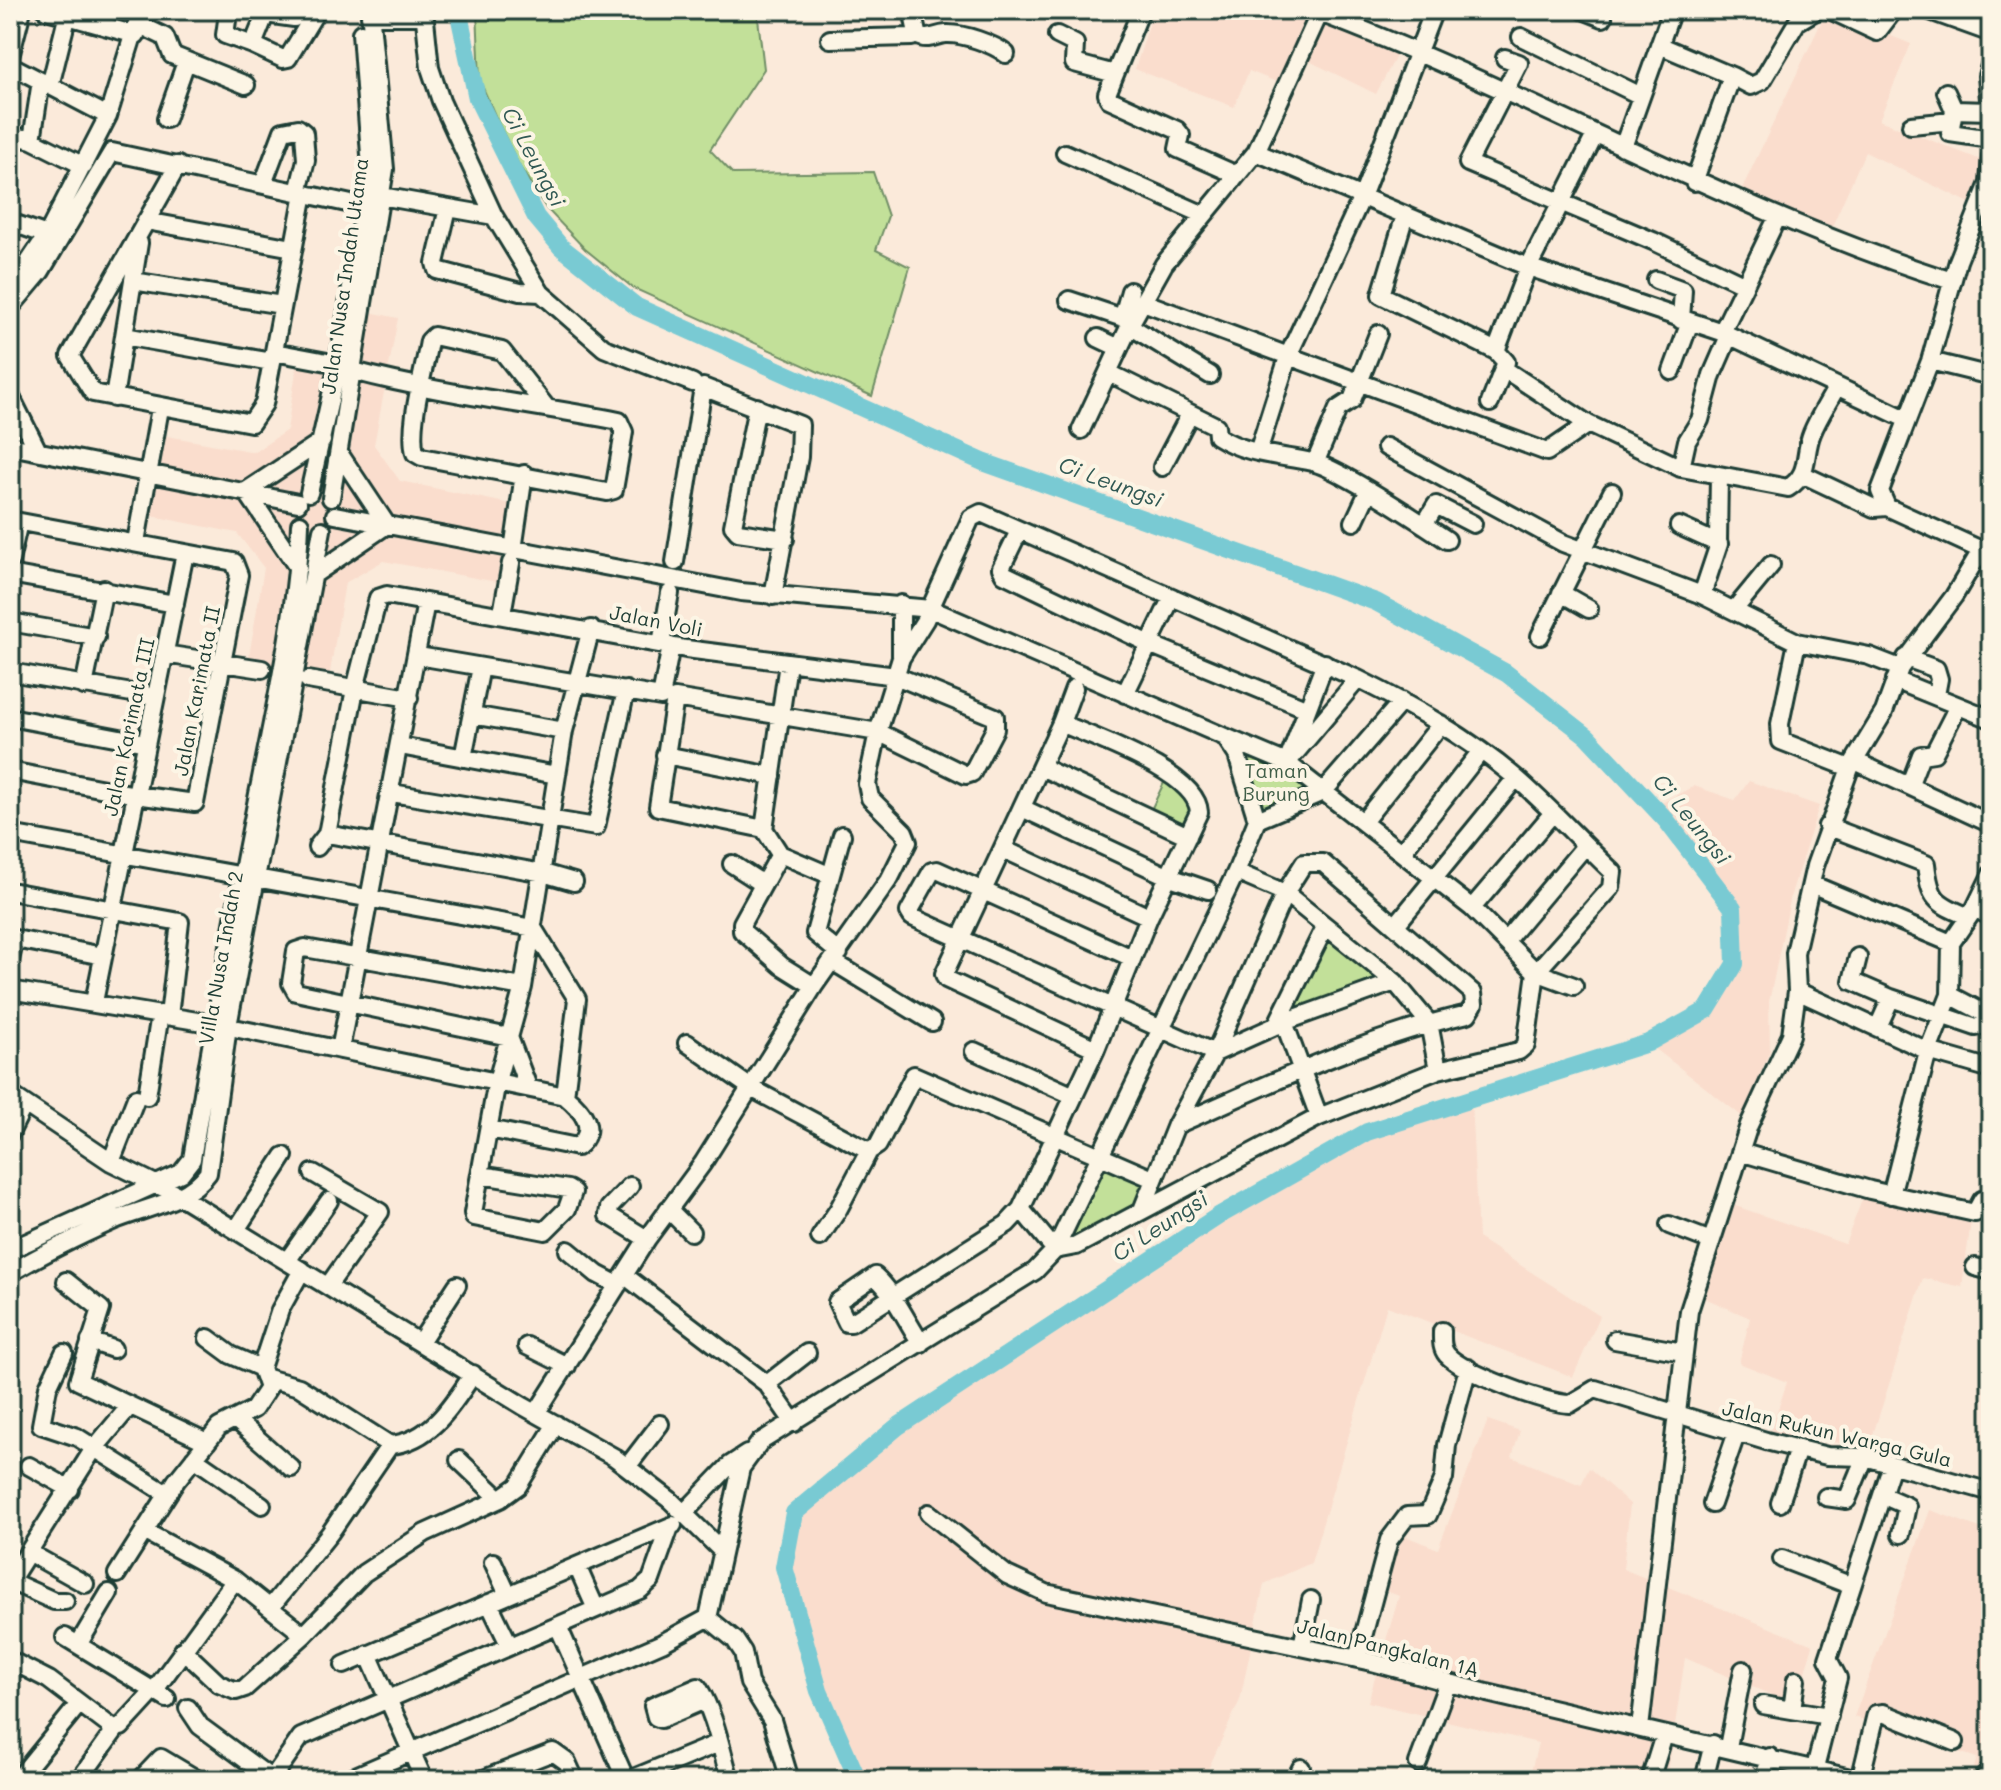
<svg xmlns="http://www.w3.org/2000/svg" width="2001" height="1790" viewBox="0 0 2001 1790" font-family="Mali,sans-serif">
<rect width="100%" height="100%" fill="#fbeada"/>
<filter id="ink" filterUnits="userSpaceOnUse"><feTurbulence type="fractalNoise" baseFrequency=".0125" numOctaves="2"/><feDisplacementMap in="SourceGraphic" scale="16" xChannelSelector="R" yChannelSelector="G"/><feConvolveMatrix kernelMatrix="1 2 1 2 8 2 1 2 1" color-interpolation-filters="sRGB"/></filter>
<g filter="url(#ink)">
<path fill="#faddcd" d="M1141,10H1368L1362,28L1402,45L1376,94L1301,57L1287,86L1249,71L1234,107L1135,69L1150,22L1138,17Z
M1827,10L1911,44L1879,120L1991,164L1984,210L1865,152L1830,231L1740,193Z
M360,310L398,318L374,445L400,481L520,506L508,584L383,561L345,583L328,684L247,668L264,568L237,533L142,514L156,434L255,452L287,430L297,365L347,373Z
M1749,781L1819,806L1792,891L1769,1002L1770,1050L1743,1117L1648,1043L1707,1010L1735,964L1732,908L1654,807L1694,786L1735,800Z
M1471,1099L1478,1238L1600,1316L1573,1377L1387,1306L1311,1563L1264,1584L1240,1700L1203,1780H857L819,1691L784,1567L794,1513L890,1432L1220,1215L1367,1132Z
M1867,1187L1971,1221L1962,1287L1923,1278L1869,1447L1770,1433L1787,1382L1739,1363L1750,1318L1698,1295L1730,1204L1845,1244Z
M1488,1420L1520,1431L1512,1457L1581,1485L1589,1468L1630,1504L1623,1569L1813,1645L1795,1705L1685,1658L1667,1779L1600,1770L1596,1780H1529L1538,1743L1368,1702L1399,1596L1378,1588L1400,1534L1438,1549Z
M1930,1510L1991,1532V1780H1970L1977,1758L1854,1717Z"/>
<path fill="#c2e099" stroke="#708e66" stroke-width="2" d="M477,10H757L764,69L710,150L733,174L873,172L888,216L876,250L910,267L872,396L633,288L585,249L546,208L520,167L497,120L480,81Z
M1268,750L1327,792L1263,813L1243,765Z
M1170,770L1188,778L1206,813L1196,834L1149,814Z
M1325,927L1395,982L1276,1026Z
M1102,1156L1148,1178L1128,1218L1076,1246L1065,1240Z"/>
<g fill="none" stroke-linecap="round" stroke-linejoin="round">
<path stroke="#79cad3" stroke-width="18" d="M458,10L477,98L536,217L561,247L637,307L983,462L1376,602L1506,673L1587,736L1666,820L1733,908L1735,964L1707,1010L1648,1043L1367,1132L1220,1215L897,1427L794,1513L784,1567L819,1691L858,1780"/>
<defs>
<path id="minor" d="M46,10L136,35
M267,10L253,45L283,59L288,58L317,10
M424,10L430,68L441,101L494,216L541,293L604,348L693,383
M1141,10L1107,94L1109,99L1177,130L1181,135L1178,149L1237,175
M1583,10L1603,18
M1830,10L1877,32L1894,10
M1927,10L1991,33
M228,13L225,35L253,45
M1320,13C1534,94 1733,212 1952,281
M266,14L294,18
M370,16H423
M138,24L165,37L172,55L246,85
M916,35C928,42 934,35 946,34C962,33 994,44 1006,54
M1057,35L1075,44L1074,63L1115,74
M1521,37L1641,96
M830,39L912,37L917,33L912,10
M1659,45L1732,76
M10,57L22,10
M1505,58L1519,63L1468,163L1653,241L1743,284
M1991,62L1987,76L1991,123
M10,65L108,116
M50,86L69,10
M1946,92L1954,110L1990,111
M1954,110L1950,133L1991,139
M166,119L186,62
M1911,125L1952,121
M10,135L32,140L41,81
M32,140L84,166
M1623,147L1672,10
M1256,152L1528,267L1722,332L1906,419
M1065,153L1202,214
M178,165L70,356L93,393L251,423L264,404L304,193
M1694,182L1732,76L1751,86L1762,81L1797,22L1817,10
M263,184L283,131L298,128L304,133L306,160L298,192
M381,196L494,216
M448,208L435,263L437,270L520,292L541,293
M1405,215L1381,295L1496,351
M146,221L293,248
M10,222L47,235
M1656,280L1683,290L1681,320
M133,281L282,305
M10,290L47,235L108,116L141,10
M1069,300L1132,321
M1143,302L1547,452L1588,424L1681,468L1719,475L1718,543
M10,308L41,271L112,152L365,207
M1123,316L1130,291
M1130,326L1210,375
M1722,332L1778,216
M124,336L272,362
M1098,338L1119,348
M274,352L338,364
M1930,361L1991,376
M1504,369L1588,424
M353,371C440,394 531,404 619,421L624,432L614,490L607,492L422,457L415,453C408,425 424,372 429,341L434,336L502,351L546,407
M1672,371L1690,322
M1109,373L1216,426L1217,436C1247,455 1280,455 1312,462C1340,469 1420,522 1447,540
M10,395L38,451
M114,398L139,243
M1490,403L1506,362L1496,351L1526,272L1595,135
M757,407L733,526L738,532L785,539
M1081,430L1132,321L1164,264L1256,152L1321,10
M10,446L298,503
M1386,447L1563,543L1702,595L1797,642L1869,656L1900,668
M1258,452L1289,354L1362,197L1434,10
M1315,463L1338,409L1352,400L1378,334
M1162,467L1190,414
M1681,468L1687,441L1700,420L1712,375L1729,336
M1719,475L1788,488C1811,474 1803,455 1812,433C1818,418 1828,403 1836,388
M1804,475L1874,508L1887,507
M309,493L338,364L371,168L361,33
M331,498L385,169L370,10
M335,515L741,592L931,609L1225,737L1237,755L1257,820L1236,872L1055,1250L1035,1271L760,1442L741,1468L708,1618L662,1643L346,1780
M10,520L234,562L239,575L195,803L136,795L10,771
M1354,522L1368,492
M1424,525L1436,505L1473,524
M1679,526L1719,544L1702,595
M1019,531L1001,568L1004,574L1152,645L1305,708
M136,542L160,408
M513,550L524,474
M1990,554L1887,507L1880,491L1930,361L1958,261L1989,183L1991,158
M10,561L19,522
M675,562L703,387L800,425L799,457L773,596
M298,568L246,491L322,441
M10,574L175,604
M315,574L387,525L339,453
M1561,593L1589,609
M1734,610L1771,565
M502,614L511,563
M10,622L96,637
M1540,636L1612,492
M1797,642L1780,724L1781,741L1850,768
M661,644L670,593
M164,654L262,669
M418,656L661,697L671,646
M901,656V604
M1906,658L1936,669L1939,679L1936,695
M788,663L764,829L780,854L742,923V931L782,966L814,986
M10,672L155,697
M308,680L409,698
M1895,680L1991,719
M84,686L104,589
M1074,688L1061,723L944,974L946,979L1096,1049
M1125,694L1172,597
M472,715L564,731
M10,717L146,743
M1225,737L1287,763L1472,908L1536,972L1574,986
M400,746L557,775
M665,755L772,776
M1290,755L1325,663
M463,758L481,667
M1855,761L1991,824
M1041,767L1188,836
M1909,786L1921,755L1934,753L1958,706
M392,793L596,827L626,690
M1022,808L1167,876L1208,890
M1257,820L1323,792L1402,701
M1363,822L1441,724
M1827,826L1926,864C1930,899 1935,903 1967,916
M10,834L533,928L577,999L565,1096
M317,847L327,834
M1003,849L1149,917
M1402,852L1481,751
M780,854L829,875
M732,864L763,884
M1236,872L1285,893L1395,982L1429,1023L1438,1070
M574,882L543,873L327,834L355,689L378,598L387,595L686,649L896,676L995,717V729L972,773L966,775L878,732L675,698L658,807L764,829
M1811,884L1951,943L1975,908L1991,875
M10,891L180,922L169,1016
M1472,908L1552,814
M1975,908L1991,917
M1396,925L1516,778
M1507,939L1585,846
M1951,943L1950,995L1988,1015
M839,953L815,933L842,835
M1858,957L1852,981L1891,998
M1132,958L937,870L932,871L909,912L912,917L1215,1053L1284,1022L1395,982
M10,960L15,939L103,956
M832,961L932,1022
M523,987L305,948L296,951L291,983L296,992L509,1037L528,1087
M10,990L221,1025
M1797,991L1928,1051L1991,1069
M94,1002L185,553
M1284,1022L1319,1117
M1276,1026L1325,927
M1878,1027L1891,998L1976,1027L1987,1025L1991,1015
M239,1029L565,1096C582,1110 599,1129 577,1147L489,1129
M687,1043L751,1088L869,1151
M340,1050L426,602
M974,1051L1074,1096
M10,1094L111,1162L180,1196L523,1406L614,1457L670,1500L721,1550
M147,1096L160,1014
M10,1133L24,1105
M1740,1152L1870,1190L1975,1213L1982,1200L1991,1201
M111,1162L136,1098
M313,1173L380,1212L328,1286
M481,1175L568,1189L573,1192L567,1209L545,1231L474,1217L473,1213L497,1081L523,987L564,731L591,629
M630,1186L609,1208L608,1215L647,1239
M1891,1195L1928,1051L1950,995
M668,1209L691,1232
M1021,1209L1055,1250L1076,1246L1319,1117L1438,1070L1519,1051L1526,1045L1536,972L1611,888L1613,872C1580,841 1549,806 1515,777C1467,737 1414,707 1358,679L1286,764
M1142,1210L1176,1125L1215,1053L1285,893L1304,863H1323L1473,993L1474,1004L1468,1014C1366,1037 1270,1084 1176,1125
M1669,1225L1711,1241
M236,1230L284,1156
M820,1237L838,1210L869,1151L878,1145L914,1075L1153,1179
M10,1250L181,1173L192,1159C212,1037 234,915 258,794C275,705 297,614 300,524
M568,1250L597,1274L618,1285
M287,1261L329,1201
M1975,1267L1991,1271
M10,1273C44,1253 79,1236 115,1220C147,1207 187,1202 208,1173L228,1026L322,530
M624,1275L767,1384L794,1423
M66,1281L101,1309L78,1381L207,1442
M1442,1331C1442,1340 1441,1348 1447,1355C1465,1374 1545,1403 1570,1404L1595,1389L1766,1441L1827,1456L1865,1457L1991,1492
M208,1338L231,1355L261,1368
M1615,1340L1683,1352
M90,1341L113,1349
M420,1342L457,1285
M921,1343C907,1322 894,1293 875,1276L837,1302L847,1323H851L1007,1224L1021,1209L1096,1049L1149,917L1199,812C1197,772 1094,738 1061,723
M527,1346L567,1366
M64,1353L48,1387L41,1425L77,1437L167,1494
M10,1365V1370
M267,1378L299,1387L390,1445C430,1442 453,1405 473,1374
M767,1384L807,1353
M537,1412L647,1239L703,1163L814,986L890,878L908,842L904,832L870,798L867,784L878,732L901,658L925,620L971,518L981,513L1358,679
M235,1419L291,1468
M194,1458L262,1505
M459,1460L500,1499
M29,1466L70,1489
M627,1467L660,1424
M1884,1496L1907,1506L1901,1534
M1826,1497L1847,1500L1865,1457
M1780,1503L1798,1449
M1712,1504L1737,1432
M684,1513L730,1465L747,1454
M929,1513L1007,1575L1046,1593L1372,1662L1487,1693L1859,1780
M144,1531L235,1580L304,1635L364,1573L425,1533L500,1499L518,1486L556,1424
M28,1552L85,1584
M1782,1559L1852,1586
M493,1562L508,1595
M577,1566L596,1609
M117,1574L176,1481L219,1427L254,1409L268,1388L261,1368L280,1310L302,1270
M10,1581L93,1450L129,1407
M10,1581L54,1601H65
M489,1603L507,1640
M270,1608L330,1533L390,1445
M708,1618L735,1640L743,1652L749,1683L772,1720L790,1780
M558,1626L626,1780
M65,1637L167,1699
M78,1645L109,1593
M1302,1647L1311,1600
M183,1650L219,1684L236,1691L245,1688L304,1635
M368,1654L424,1780
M1357,1659L1389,1540L1407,1516L1428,1515L1444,1478L1447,1445L1468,1368
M10,1660L49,1680L115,1730L79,1780
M344,1665L673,1525
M1796,1680L1792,1710L1829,1716
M705,1700L661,1719L656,1717L653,1706L698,1687C715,1714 721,1749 730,1780
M1763,1705L1792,1710
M188,1708L200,1726L272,1779
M121,1727L154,1691L235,1580
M1640,1728L1689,1311L1749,1125L1791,1035L1797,991L1795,953L1815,866L1850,768L1884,712L1900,668L1954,596L1982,549
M1728,1747L1743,1670
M1418,1763L1448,1682
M25,1780L23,1773L79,1704
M140,1780L161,1758L198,1780
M271,1780L301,1737L640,1590L651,1580L670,1527
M481,1780L553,1752L567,1762L575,1780
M629,1780L719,1743
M1295,1780L1301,1768
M1650,1780L1664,1735
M1704,1780L1713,1744
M1762,1780L1770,1757
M1812,1780L1838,1678L1828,1659L1892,1465
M1860,1780L1876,1714L1883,1713L1955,1742
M1982,1780L1991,1769"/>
</defs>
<use href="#minor" stroke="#1f3d34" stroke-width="22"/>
<use href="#minor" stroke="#fcf5e5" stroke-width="16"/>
</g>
</g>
<g text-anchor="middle" stroke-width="8" stroke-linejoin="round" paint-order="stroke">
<g font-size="20" fill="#1f3d34" stroke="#fcf5e5">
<text transform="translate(345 276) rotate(-82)" y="7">Jalan Nusa Indah Utama</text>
<text transform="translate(656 621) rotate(11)" y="7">Jalan Voli</text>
<text transform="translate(197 691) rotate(-79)" y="7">Jalan Karimata II</text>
<text transform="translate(129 727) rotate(-78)" y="7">Jalan Karimata III</text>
<text transform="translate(221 958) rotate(-80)" y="7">Villa Nusa Indah 2</text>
<text transform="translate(1837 1434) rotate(13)" y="7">Jalan Rukun Warga Gula</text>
<text transform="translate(1388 1648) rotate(14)" y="7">Jalan Pangkalan 1A</text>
</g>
<g font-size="20" fill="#405e48" stroke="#fcf5e5">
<text x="1276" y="778">Taman<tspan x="1276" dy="23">Burung</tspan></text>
</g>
<g font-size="22" font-style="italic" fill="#315954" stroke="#fcf5e5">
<text transform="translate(534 157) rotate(62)" y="8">Ci Leungsi</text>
<text transform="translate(1111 482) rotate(20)" y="8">Ci Leungsi</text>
<text transform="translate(1692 819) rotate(51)" y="8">Ci Leungsi</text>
<text transform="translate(1160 1226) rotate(-33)" y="8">Ci Leungsi</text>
</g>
</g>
<rect width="2001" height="1790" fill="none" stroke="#fcf5e5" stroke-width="40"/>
<rect x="20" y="20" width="1961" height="1750" fill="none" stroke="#1f3d34" stroke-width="3" filter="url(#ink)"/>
</svg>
